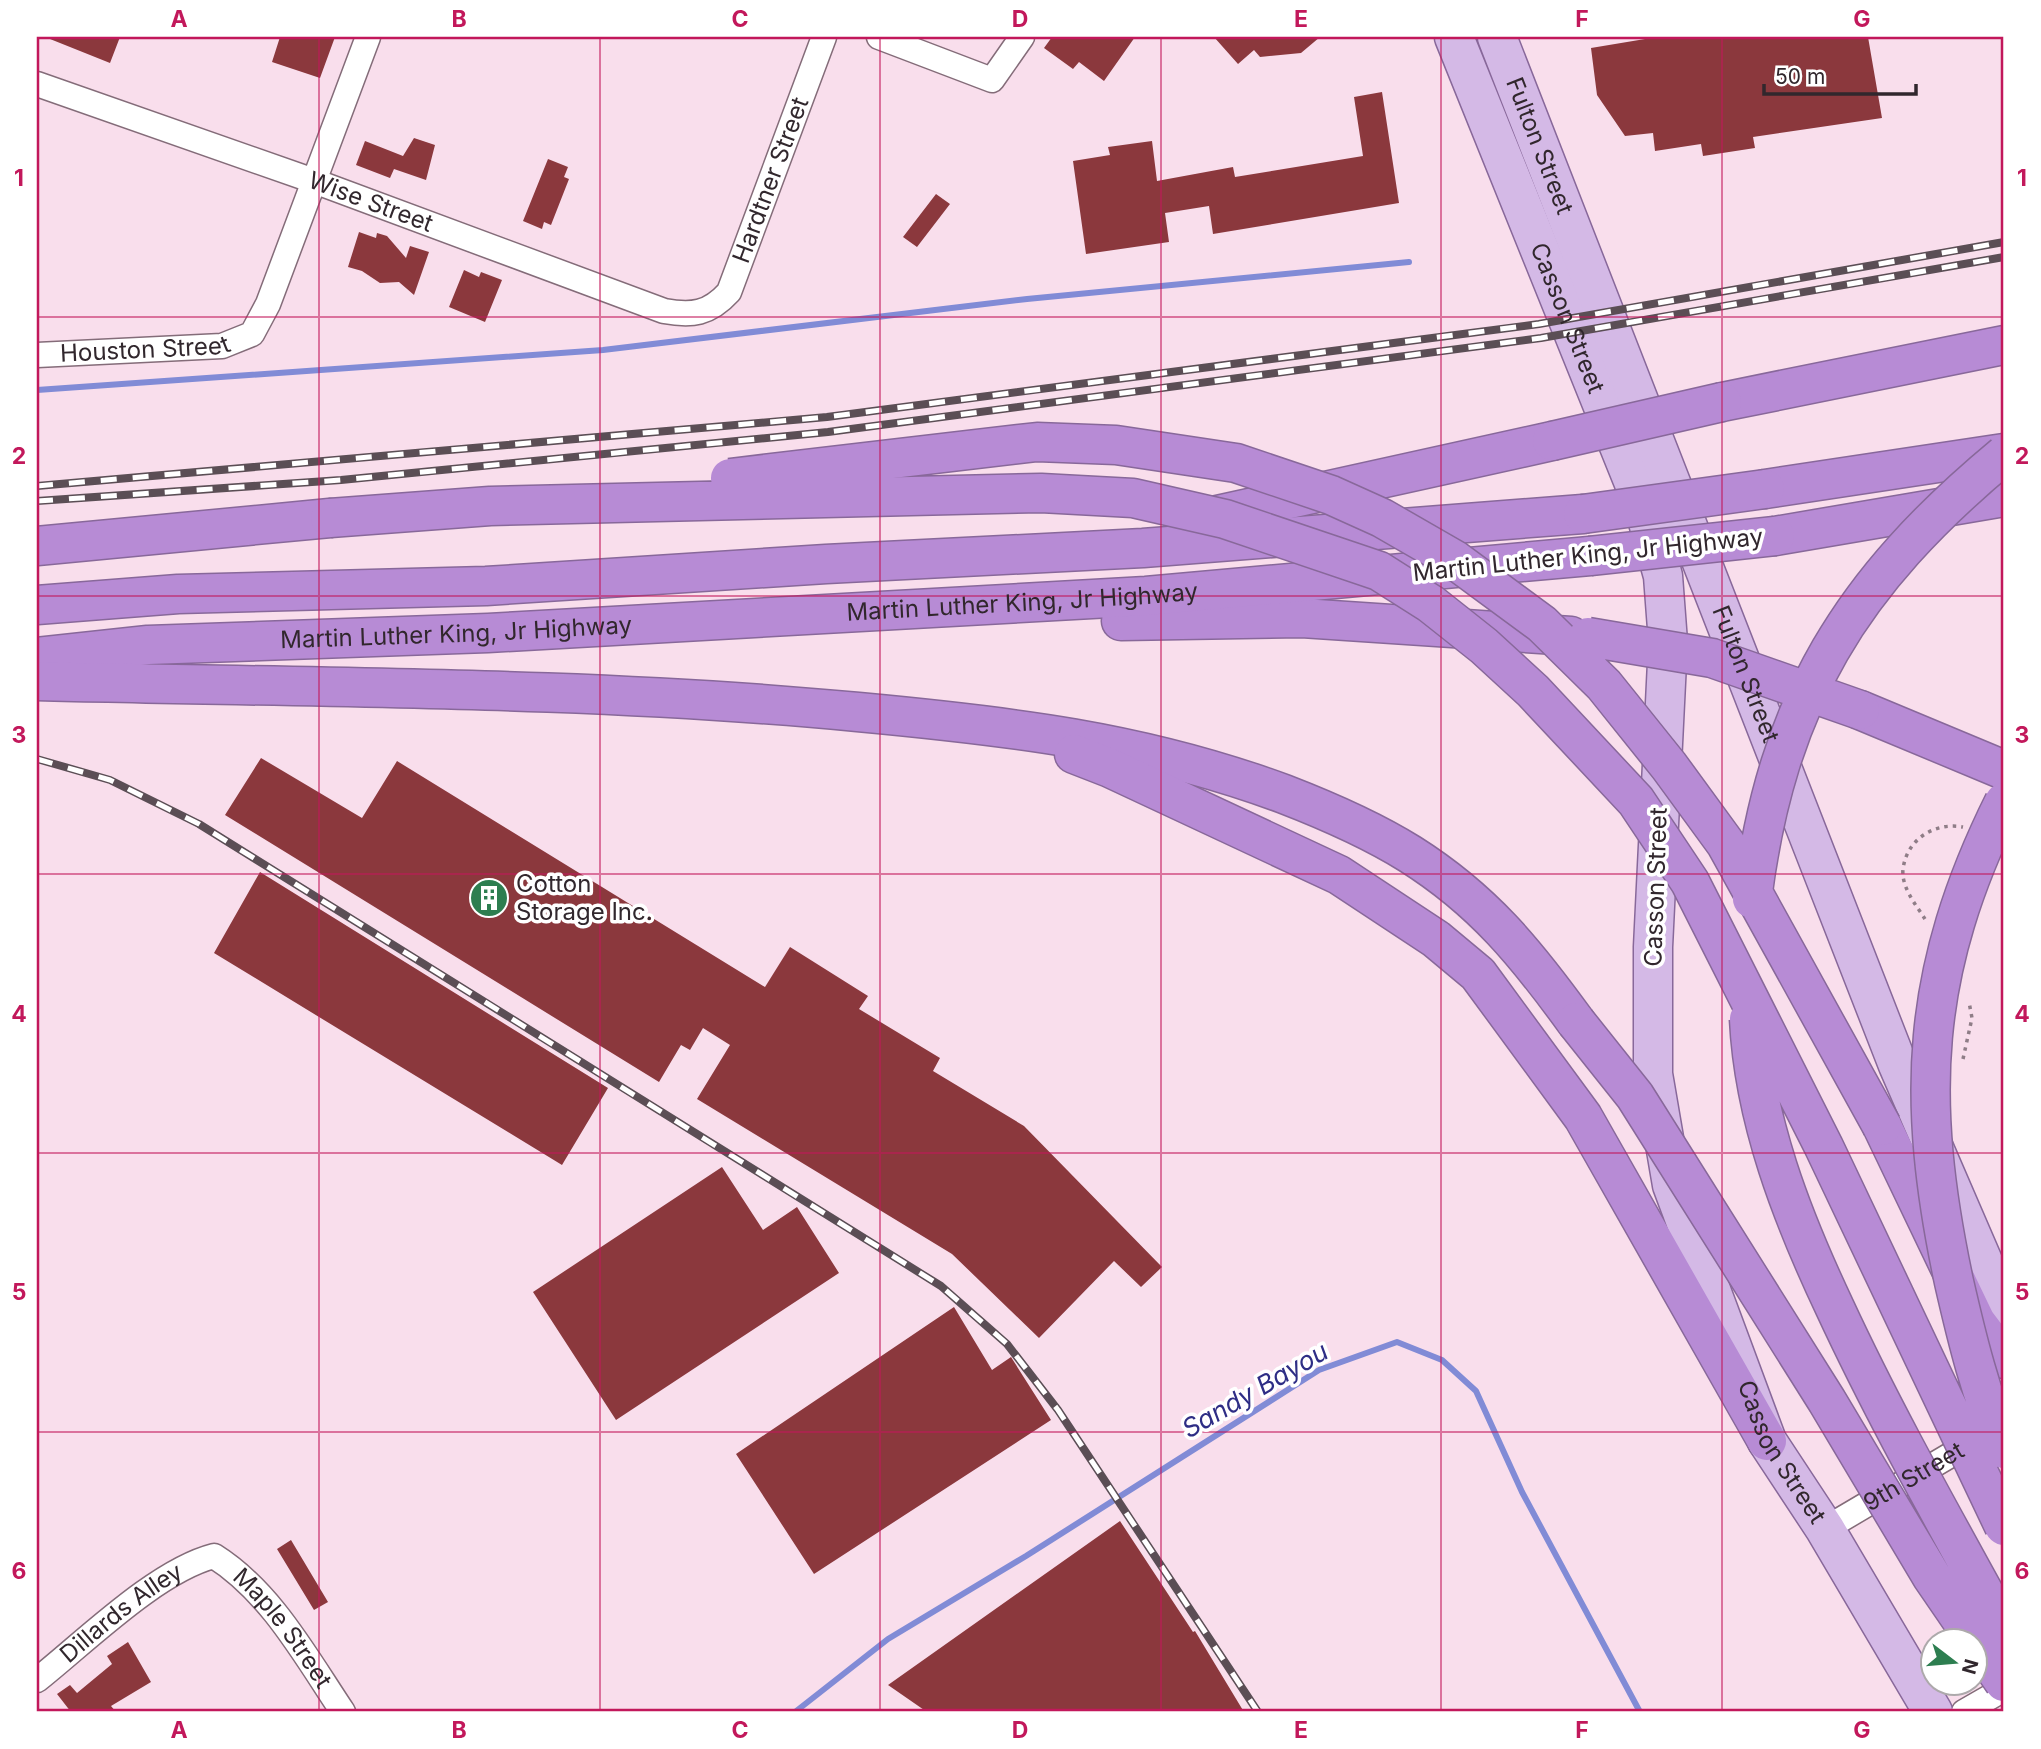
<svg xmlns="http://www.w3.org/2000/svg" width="2041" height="1749" viewBox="0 0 2041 1749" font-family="Inter,sans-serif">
<rect width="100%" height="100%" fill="#f9deec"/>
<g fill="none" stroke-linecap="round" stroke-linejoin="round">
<path stroke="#818bd6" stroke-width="6" d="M37,390L603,350L1027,299L1409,262
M795,1712L888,1639L1026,1556L1319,1370L1397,1342L1442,1360L1476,1391L1522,1492L1640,1712"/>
</g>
<path fill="#8b383d" d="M45,37H120L110,63Z
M280,37H335L320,78L272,62Z
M1052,37H1135L1104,81L1079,62L1073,69L1044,48Z
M1214,37H1320L1301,53L1260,57L1254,50L1238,64Z
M1657,37H1868L1882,118L1753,137L1755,148L1703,156L1701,144L1655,151L1653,133L1625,136L1597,95L1591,48Z
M1382,92L1399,203L1213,234L1209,206L1165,213L1169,242L1086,254L1073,161L1110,155L1108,147L1152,141L1157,181L1233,167L1235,177L1363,156L1354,97Z
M414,138L435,145L426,180L394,169L390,178L356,165L365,141L403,156Z
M548,159L568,167L564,177L569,179L551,225L544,222L542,229L523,221Z
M936,194L950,204L917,247L903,237Z
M359,232L376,238L377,233L387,236L406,258L410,246L429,252L414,295L399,282L380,283L362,271L348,267Z
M464,270L479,277L481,272L502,280L485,322L449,307Z
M261,758L362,818L397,761L765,987L790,947L868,996L859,1009L940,1058L933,1071L1024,1126L1162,1267L1141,1287L1114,1261L1039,1338L952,1254L697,1099L730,1045L703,1028L690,1050L681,1045L659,1082L225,815Z
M260,872L608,1088L562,1165L214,953Z
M722,1167L763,1230L797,1207L839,1273L616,1420L533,1292Z
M954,1307L992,1370L1011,1357L1051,1420L814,1574L736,1454Z
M1120,1521L1193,1632L1195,1631L1244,1712H927L888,1685Z
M291,1540L328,1602L314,1610L277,1549Z
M128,1642L151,1682L111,1706L116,1712H71L57,1694L70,1685L77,1693L112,1664L107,1656Z"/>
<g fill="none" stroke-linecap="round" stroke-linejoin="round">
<defs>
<g id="minor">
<path d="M879,37L992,80L1022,37"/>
<path id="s1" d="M37,84L314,181L664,311C692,316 709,314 729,292L824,37"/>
<path id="s2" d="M37,355L222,346L252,334L268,304L368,37"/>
<path id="s3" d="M1825,1529L1976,1440"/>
<path id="s4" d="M37,1680C85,1642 156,1571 214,1556C271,1592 306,1657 343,1712"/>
<path d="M1964,1712L2004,1689"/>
</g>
<g id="primary">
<path id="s5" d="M1454,37L1644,508L1663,576L1668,642L1653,947V1074L1672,1185L1767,1441L1825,1529L1933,1712"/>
<path id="s6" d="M1497,37L1898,1065L2004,1310"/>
</g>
<g id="motorway">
<path d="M1722,402L2004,345"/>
<path d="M1765,489L2004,453"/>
<path d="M1199,519L1552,441"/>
<path d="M1775,536L2004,497"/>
<path d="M37,546L330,518"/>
<path d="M37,605L178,594L486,586L826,564L1143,548L1583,514"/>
<path d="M1121,621L1302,618L1571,636"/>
<path id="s7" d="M37,657L148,645L488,633L1146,596L1590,556"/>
<path d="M37,681C310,688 585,686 858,712C1008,726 1141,741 1284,794C1328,811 1370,829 1410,854C1483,900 1526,953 1576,1022"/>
<path d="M1860,710L2004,770"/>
<path d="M1074,754L1110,768L1339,875L1436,939L1478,974L1583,1117L1767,1441"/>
<path d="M1882,1126L1976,1322L2004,1359"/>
</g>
</defs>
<use href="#minor" stroke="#846c79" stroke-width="27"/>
<use href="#primary" stroke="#88689a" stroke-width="41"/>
<use href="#motorway" stroke="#88689a" stroke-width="41"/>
<path stroke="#8f7d87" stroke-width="3.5" stroke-dasharray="3.5 5" stroke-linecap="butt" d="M1925,919C1916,905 1901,887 1903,869C1907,838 1936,822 1963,827
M1963,1059L1972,1018L1969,1002"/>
<use href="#minor" stroke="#fff" stroke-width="24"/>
<use href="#primary" stroke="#d4b9e6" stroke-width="38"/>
<use href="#motorway" stroke="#b78bd5" stroke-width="38"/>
<defs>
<path id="rail" d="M37,486L827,417L1539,324L2004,242
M37,501L341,480L828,432L1541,338L2004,257
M37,759L110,780L199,824L941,1286L1007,1344L1058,1410L1258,1712"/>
</defs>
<use href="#rail" stroke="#5b4e55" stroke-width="8"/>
<use href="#rail" stroke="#fff" stroke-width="5" stroke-dasharray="16" stroke-linecap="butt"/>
<defs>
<path id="motorway-bridge" d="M1552,441L1722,402
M730,478L1037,442L1116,445L1236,463L1331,495L1382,518L1455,560L1542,624L1604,685L1669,766L1726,844L1882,1126
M1583,514L1765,489
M330,518L490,506L1041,493L1133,498L1225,519L1379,571L1431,604L1484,646L1533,691L1636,801L1690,882L1824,1147L2004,1526
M1590,556L1775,536
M1588,637L1712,658L1860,710
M2004,802C1920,971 1915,1099 1954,1282C1967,1339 1981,1396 2004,1449
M1752,899C1777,701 1851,582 2004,455
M1749,1019C1754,1120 1792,1217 1835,1308C1886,1418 1946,1523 2004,1629
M1576,1022L1635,1096L1827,1401L1932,1577L2004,1682"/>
</defs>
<use href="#motorway-bridge" stroke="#88689a" stroke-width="41" stroke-linecap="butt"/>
<use href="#motorway-bridge" stroke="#b78bd5" stroke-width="38"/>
</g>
<path fill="none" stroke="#c2185b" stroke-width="2" stroke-opacity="0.55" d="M319,37V1712M600,37V1712M880,37V1712M1161,37V1712M1441,37V1712M1722,37V1712M37,317H2004M37,596H2004M37,874H2004M37,1153H2004M37,1432H2004"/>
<defs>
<symbol id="building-disc" viewBox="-11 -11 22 22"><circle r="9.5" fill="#2d7e50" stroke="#fff"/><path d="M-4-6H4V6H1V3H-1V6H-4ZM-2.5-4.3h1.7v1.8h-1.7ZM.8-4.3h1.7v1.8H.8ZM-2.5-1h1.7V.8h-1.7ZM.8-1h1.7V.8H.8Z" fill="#fff"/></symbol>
</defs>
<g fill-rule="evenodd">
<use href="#building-disc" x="467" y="876" width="44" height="44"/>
</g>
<g text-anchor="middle" stroke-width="7" stroke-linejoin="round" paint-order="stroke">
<g font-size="24" fill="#31272d" stroke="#fff">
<text dy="8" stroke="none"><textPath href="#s6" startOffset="117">Fulton Street</textPath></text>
<text dy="8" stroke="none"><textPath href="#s1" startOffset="858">Hardtner Street</textPath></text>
<text dy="8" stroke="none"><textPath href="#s1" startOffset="354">Wise Street</textPath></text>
<text dy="8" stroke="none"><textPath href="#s5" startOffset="303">Casson Street</textPath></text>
<text dy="8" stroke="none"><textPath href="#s2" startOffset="108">Houston Street</textPath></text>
<text transform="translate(1588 555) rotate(-6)" y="8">Martin Luther King, Jr Highway</text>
<text dy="8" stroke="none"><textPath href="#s7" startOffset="987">Martin Luther King, Jr Highway</textPath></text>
<text dy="8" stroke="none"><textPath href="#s7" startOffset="420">Martin Luther King, Jr Highway</textPath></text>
<text dy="8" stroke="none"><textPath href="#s6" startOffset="684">Fulton Street</textPath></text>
<text transform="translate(1656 887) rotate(-88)" y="8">Casson Street</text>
<text dy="8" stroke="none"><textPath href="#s5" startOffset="1479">Casson Street</textPath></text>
<text dy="8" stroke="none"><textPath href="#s3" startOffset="103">9th Street</textPath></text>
<text dy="8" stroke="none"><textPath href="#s4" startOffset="108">Dillards Alley</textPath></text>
<text dy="8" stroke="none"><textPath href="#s4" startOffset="318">Maple Street</textPath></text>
</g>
<g font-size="24" fill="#31272d" stroke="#fff" text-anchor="start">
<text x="516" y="892">Cotton<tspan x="516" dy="28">Storage Inc.</tspan></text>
</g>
<g font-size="26" font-style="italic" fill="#2e2d85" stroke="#fff">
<text transform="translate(1255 1390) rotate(-30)" y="9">Sandy Bayou</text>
</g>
</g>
<rect width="2041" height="1749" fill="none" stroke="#ffffff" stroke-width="77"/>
<g transform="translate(1954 1662) rotate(106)"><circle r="33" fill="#ffffff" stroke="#ada9ab" stroke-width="2"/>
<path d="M0-5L12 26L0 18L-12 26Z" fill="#2d7e50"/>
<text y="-10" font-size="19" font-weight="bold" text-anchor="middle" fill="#31272d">N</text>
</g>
<path d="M1764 84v10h152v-10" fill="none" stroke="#31272d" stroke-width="3.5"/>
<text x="1775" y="84" font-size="21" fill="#31272d" stroke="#ffffff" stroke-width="5" paint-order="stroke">50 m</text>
<rect x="38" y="38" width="1964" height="1672" fill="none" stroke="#c2185b" stroke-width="2.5"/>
<g font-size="23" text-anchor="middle" font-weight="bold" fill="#c2185b">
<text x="179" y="27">A</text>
<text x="459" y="27">B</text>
<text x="740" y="27">C</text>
<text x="1020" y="27">D</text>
<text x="1301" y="27">E</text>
<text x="1582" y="27">F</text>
<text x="1862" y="27">G</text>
<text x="19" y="186">1</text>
<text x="2022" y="186">1</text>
<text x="19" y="464">2</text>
<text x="2022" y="464">2</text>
<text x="19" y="743">3</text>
<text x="2022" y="743">3</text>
<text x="19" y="1022">4</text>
<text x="2022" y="1022">4</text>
<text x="19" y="1300">5</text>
<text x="2022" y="1300">5</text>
<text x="19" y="1579">6</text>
<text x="2022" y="1579">6</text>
<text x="179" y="1738">A</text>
<text x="459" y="1738">B</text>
<text x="740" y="1738">C</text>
<text x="1020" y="1738">D</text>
<text x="1301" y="1738">E</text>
<text x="1582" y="1738">F</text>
<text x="1862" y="1738">G</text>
</g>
</svg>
